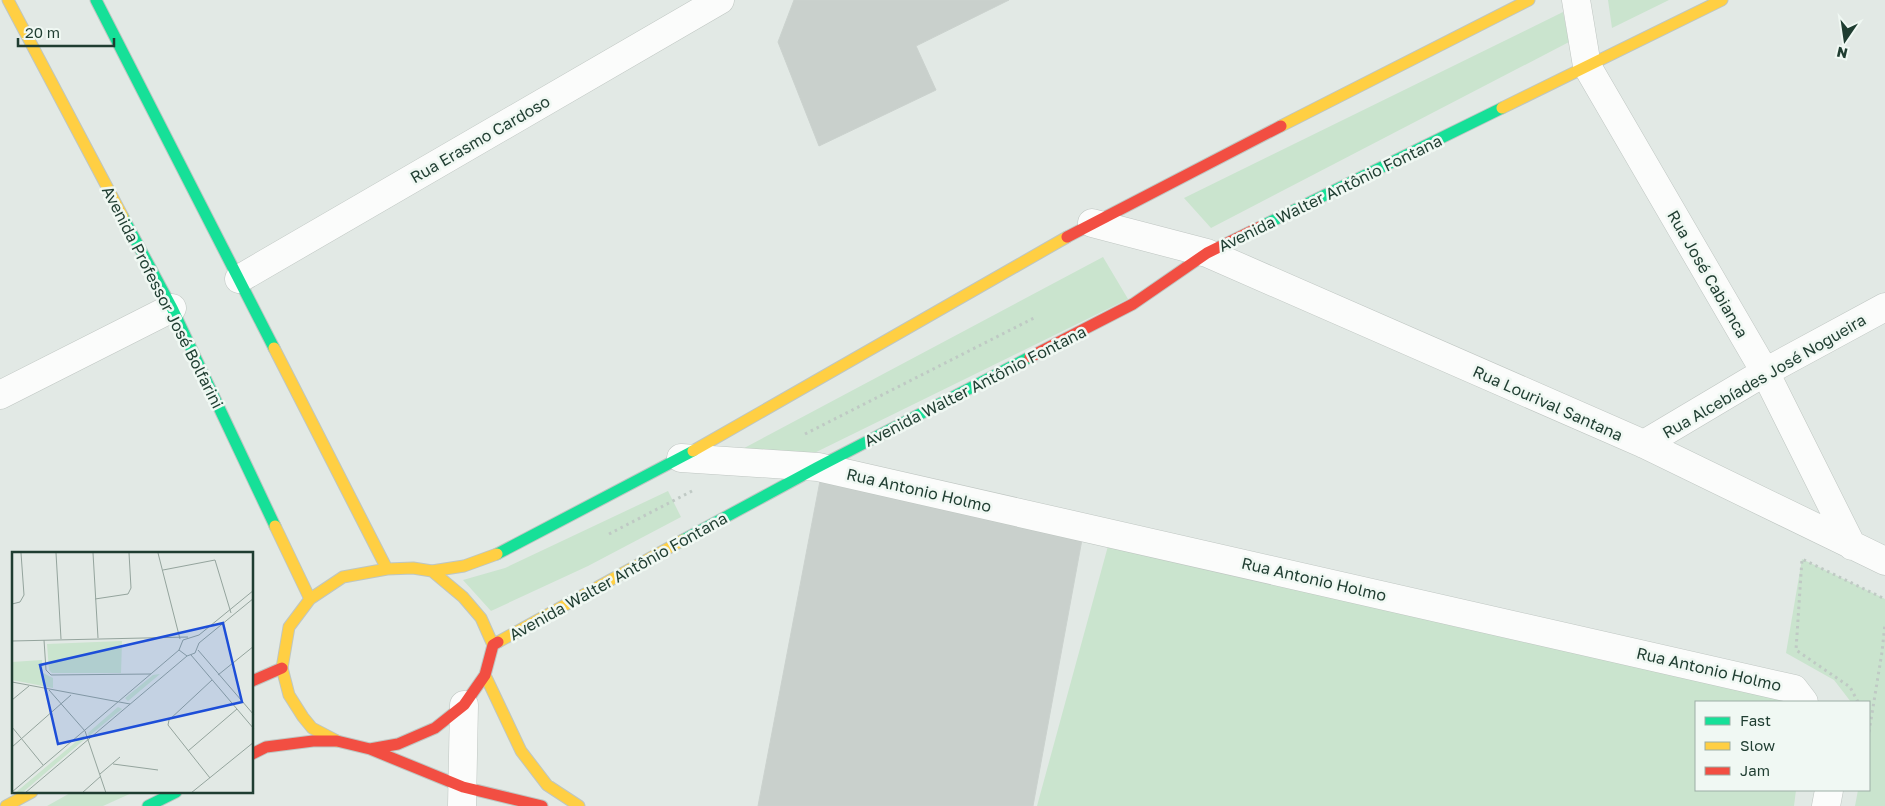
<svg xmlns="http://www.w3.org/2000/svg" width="1885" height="806" viewBox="0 0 1885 806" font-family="'Golos Text',sans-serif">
<rect width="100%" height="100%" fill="#e2e9e5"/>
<path fill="#cae4ce" d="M1608,0H1669L1612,28Z
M1563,12L1569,42L1211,228L1184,198Z
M1103,257L1128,299L800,460L733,454Z
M668,491L681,517L588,566L491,611L463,580L505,568Z
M1108,546L1779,698L1781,702H1696V790H1796L1794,806H1037Z
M1802,559L1885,599V806H1855L1858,790H1869V702H1851L1834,680L1786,653Z
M72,792H134L103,806H47Z"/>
<path fill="#c9d0cc" stroke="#cbd2ce" d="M794,0H1009L916,46L936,90L819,146L778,42Z
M820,481L1083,534L1033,806H758Z"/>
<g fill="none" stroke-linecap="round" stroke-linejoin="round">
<defs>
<path id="street" d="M1576,0L1587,66L1765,372L1852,546
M1092,223L1207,253L1644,444L1885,561
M239,279L720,0
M0,395L172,308
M1644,444L1765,372L1885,307
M681,458L818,467L1794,689L1804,702
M462,806L464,705
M1826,806L1829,790"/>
<path id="fast" d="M96,0L274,348
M123,217L172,308L275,526
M1264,225L1502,108
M683,540L818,467L1030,357
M497,554L693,451
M148,806L176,792"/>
<path id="slow" d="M8,0L123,217
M1502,108L1722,0
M1281,126L1529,0
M274,348L387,569
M693,451L1067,237
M275,526L310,599
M432,571L463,597L481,618L493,645
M498,642L683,540
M485,675L521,751L547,785L579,806
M337,741L312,728L303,717L289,695L282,668L289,627L310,599L343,577L387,569L413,568L432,571L464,566L497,554
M6,806L32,792"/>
<path id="jam" d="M1067,237L1281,126
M1030,357L1133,304L1207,253L1264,225
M252,681L282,668
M370,749L463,787L542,806
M252,754L266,747L313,741H337L370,749L398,744L435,728L464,705L485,675L493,645L498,642"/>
</defs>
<use href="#street" stroke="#bfc6c2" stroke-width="29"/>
<use href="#fast" stroke="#bec6c2" stroke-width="13"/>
<use href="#slow" stroke="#bec6c2" stroke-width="13"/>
<use href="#jam" stroke="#bec6c2" stroke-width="13"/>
<path stroke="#bfc9c4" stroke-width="3" stroke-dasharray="2.5 4" stroke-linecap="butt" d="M805,434L1036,317
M609,534L694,490
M1858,702L1850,687L1796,650L1802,559L1885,599
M1869,732L1882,652L1885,624"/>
<use href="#street" stroke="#fbfcfb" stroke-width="28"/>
<use href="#fast" stroke="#16e098" stroke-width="11"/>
<use href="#slow" stroke="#ffcf43" stroke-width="11"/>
<use href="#jam" stroke="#f24e42" stroke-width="11"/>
</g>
<g text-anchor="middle" stroke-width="5" stroke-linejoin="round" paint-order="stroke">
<g font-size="16" fill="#1f3d31" stroke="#f0f8f3">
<text transform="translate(480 139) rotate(-30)" y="6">Rua Erasmo Cardoso</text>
<text transform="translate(1330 193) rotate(-26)" y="6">Avenida Walter Antônio Fontana</text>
<text transform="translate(1708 274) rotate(60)" y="6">Rua José Cabianca</text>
<text transform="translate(163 297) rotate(63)" y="6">Avenida Professor José Bolfarini</text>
<text transform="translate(1764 376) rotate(-30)" y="6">Rua Alcebíades José Nogueira</text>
<text transform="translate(975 386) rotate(-27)" y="6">Avenida Walter Antônio Fontana</text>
<text transform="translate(1548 403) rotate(24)" y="6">Rua Lourival Santana</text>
<text transform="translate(919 490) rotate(13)" y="6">Rua Antonio Holmo</text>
<text transform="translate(618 576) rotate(-29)" y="6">Avenida Walter Antônio Fontana</text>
<text transform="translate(1314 579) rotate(13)" y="6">Rua Antonio Holmo</text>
<text transform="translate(1709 669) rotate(13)" y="6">Rua Antonio Holmo</text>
</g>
</g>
<g transform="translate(12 552)">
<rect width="241" height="241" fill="#e2e9e5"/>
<path d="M110,89L109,121H40L37,118L35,92ZM30,108L31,121L41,126V136L0,128V110ZM148,122L116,149L113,146L141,123ZM106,155L110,157L77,184L76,181ZM72,183L73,187L10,241H3Z" fill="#cae4ce"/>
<path fill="none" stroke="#94a49d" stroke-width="1" d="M44,1L49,87M81,1L86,86M146,1L168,87M151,18L203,8L219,61M242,38L187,83L171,88L167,98L175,104L183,101L187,91L242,46M83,47L116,42L119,36L117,1M0,52L8,50L12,43L9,1M32,88L34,118L39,123L139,122M0,89L176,85M186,98L242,163M179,103L242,177M206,123L242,94M0,130L118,152M37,138L73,179L94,241M0,148L17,134M0,175L31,213M0,195L59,143M176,199L225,157M101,212L146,218M88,222L108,205M198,226L156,173L157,168L200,128M0,240L167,98M13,241L175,104M70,241L89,224M179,241L242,190"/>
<path fill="#1d4ed8" fill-opacity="0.15" stroke="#1d4ed8" stroke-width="2.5" d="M211,71L230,150L46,192L28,113Z"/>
<rect width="241" height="241" fill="none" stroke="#1f3d31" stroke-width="2.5"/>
</g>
<rect x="1695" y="701" width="175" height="90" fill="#f0f8f3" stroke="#9cada5"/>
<rect x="1705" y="717" width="25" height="8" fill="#16e098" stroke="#9cada5"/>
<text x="1740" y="726" font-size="15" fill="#1f3d31">Fast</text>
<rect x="1705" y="742" width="25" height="8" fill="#ffcf43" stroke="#9cada5"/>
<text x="1740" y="751" font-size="15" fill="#1f3d31">Slow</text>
<rect x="1705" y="767" width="25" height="8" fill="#f24e42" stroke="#9cada5"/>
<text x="1740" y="776" font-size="15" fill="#1f3d31">Jam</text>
<g transform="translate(1845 40) rotate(193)" stroke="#f0f8f3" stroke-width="4" paint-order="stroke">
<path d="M0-4L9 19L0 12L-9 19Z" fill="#1f3d31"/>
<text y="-8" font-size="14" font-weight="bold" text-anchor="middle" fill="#1f3d31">N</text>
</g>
<path d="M18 38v8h96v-8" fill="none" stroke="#1f3d31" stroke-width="2.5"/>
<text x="25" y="38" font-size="15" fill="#1f3d31" stroke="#f0f8f3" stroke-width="4" paint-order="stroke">20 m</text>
</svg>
